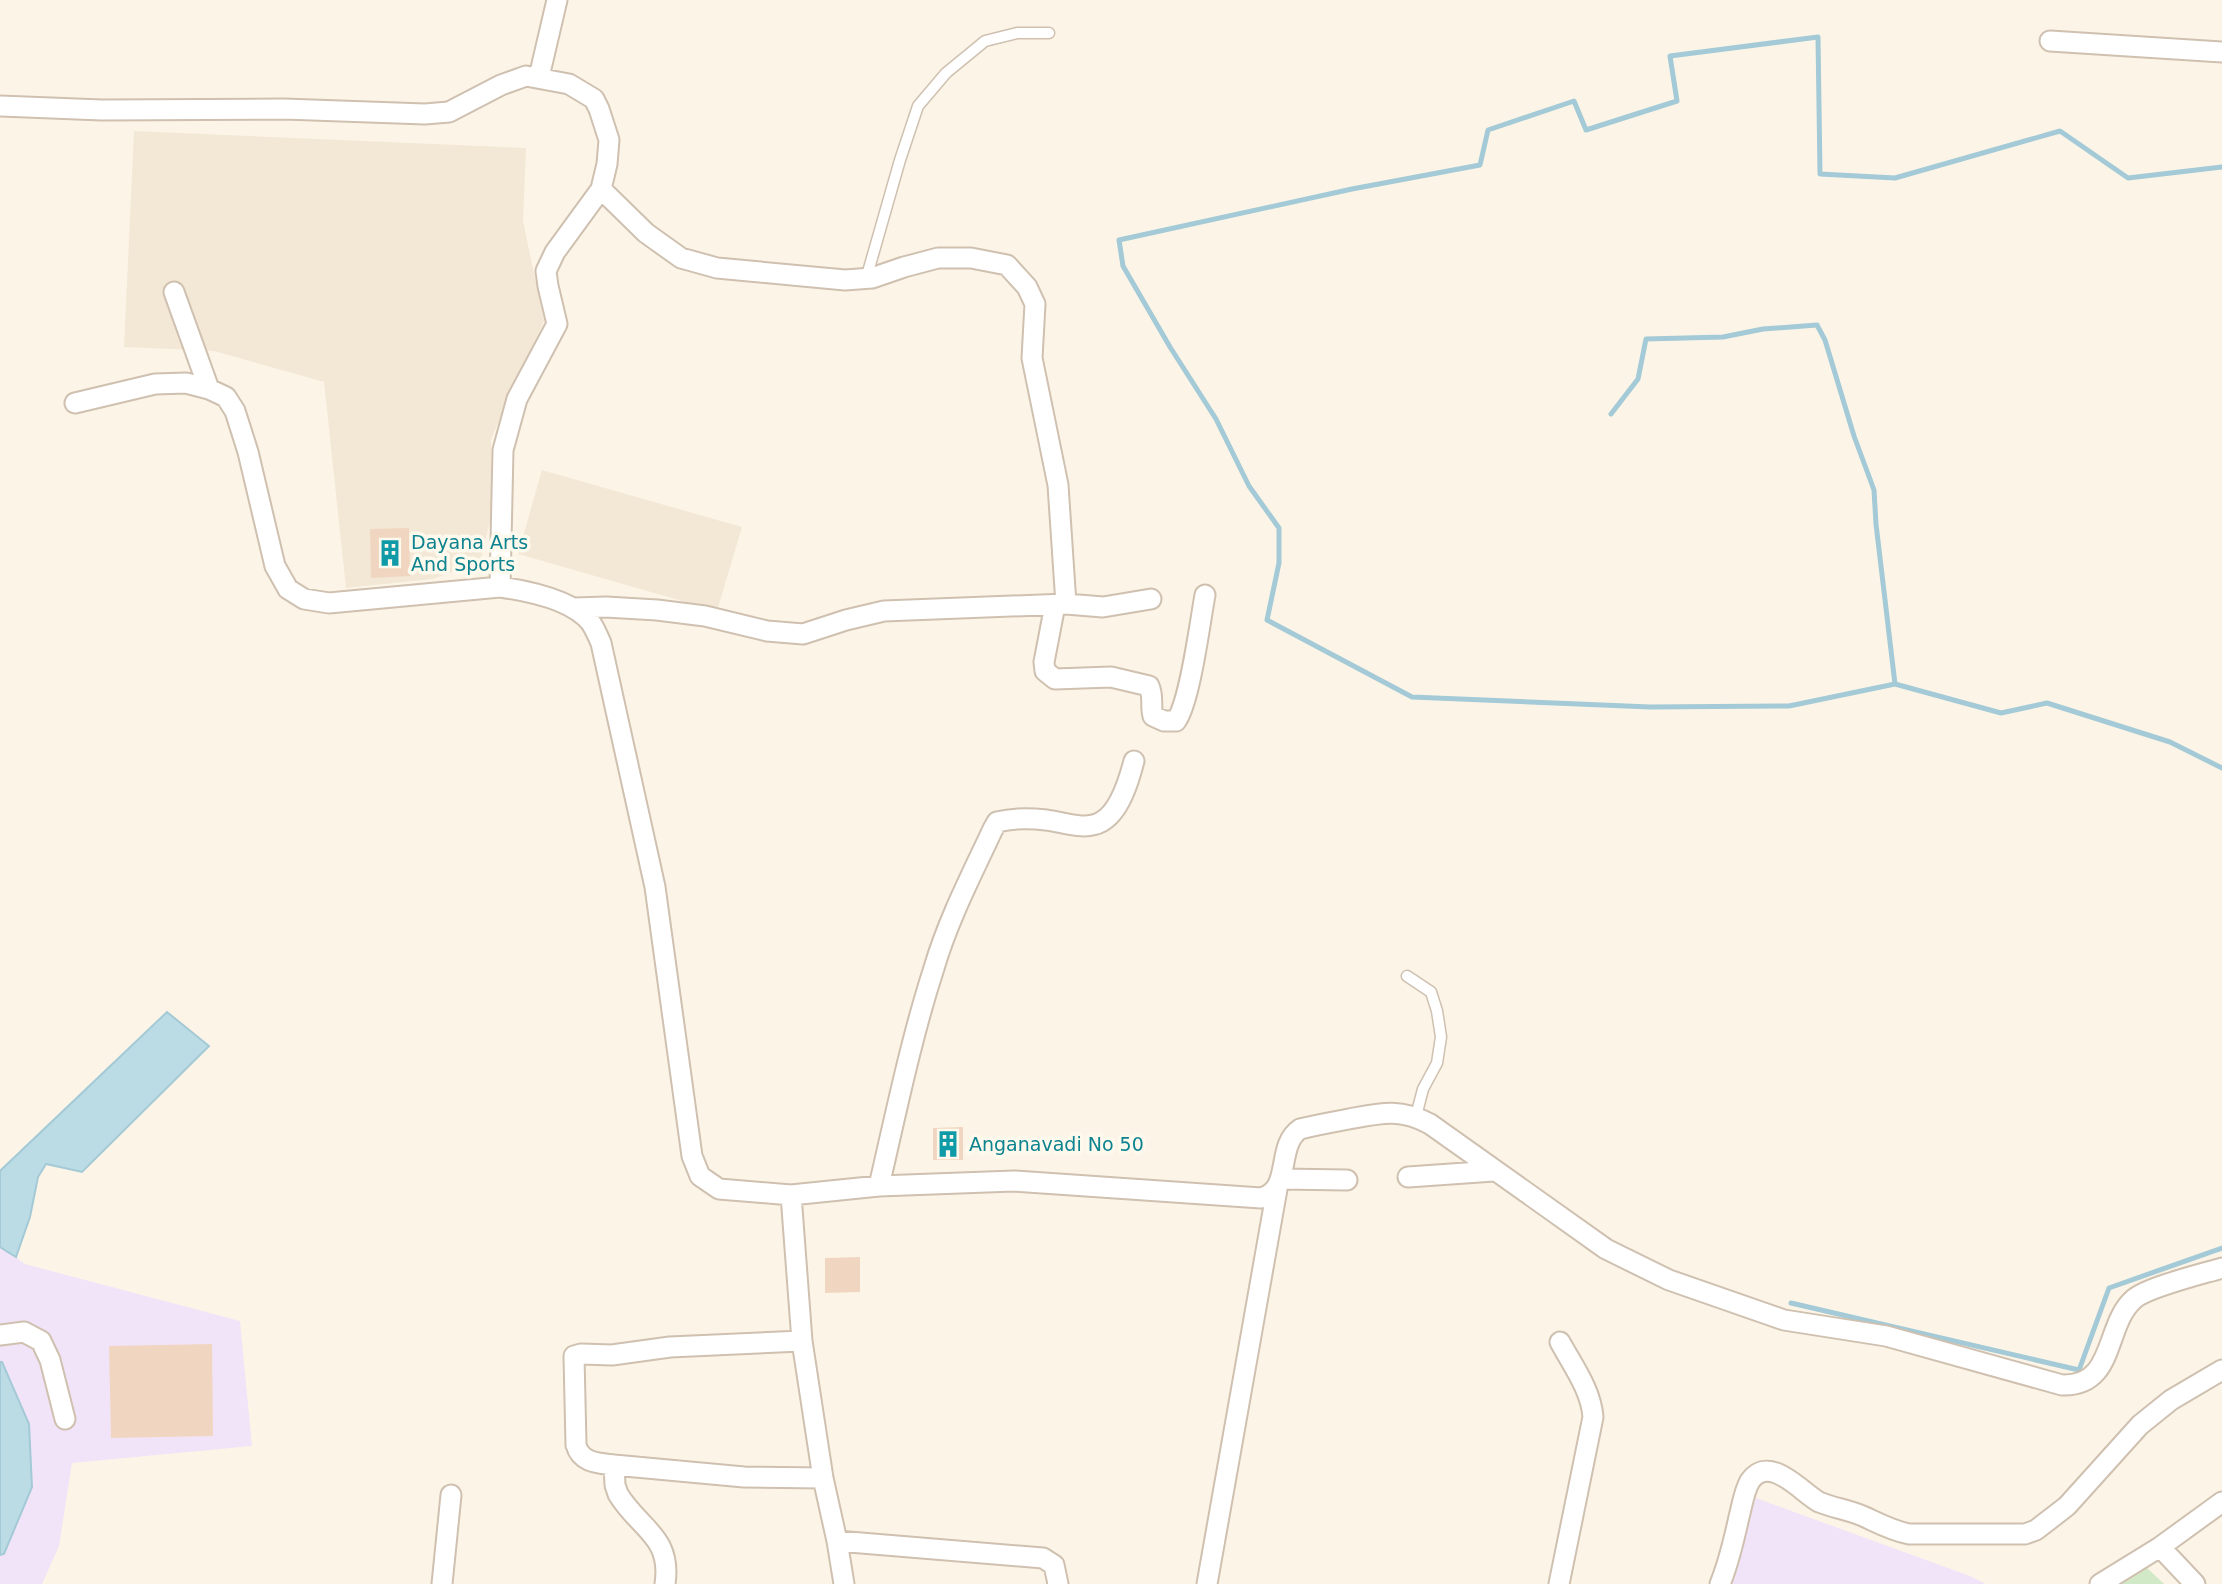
<svg xmlns="http://www.w3.org/2000/svg" width="2222" height="1584" viewBox="0 0 2222 1584" font-family="'DejaVu Sans',sans-serif">
<rect width="100%" height="100%" fill="#fcf5e7"/>
<path fill="#f3e8d6" d="M134,131L526,148L523,221L544,321L491,439L492,513L480,562L433,579L346,588L324,382L214,351L124,347Z
M542,470L742,527L717,611L518,554Z"/>
<path fill="#f2e4f8" d="M0,1245L25,1264L240,1321L252,1446L72,1463L59,1546L42,1584H0Z
M1756,1498L1970,1576L1986,1584H1725Z"/>
<path fill="#d1e9c6" d="M2144,1565L2164,1584H2119Z"/>
<path fill="#bcdce5" stroke="#a3cad6" stroke-width="2" d="M167,1012L209,1046L82,1172L46,1164L38,1177L30,1217L16,1257L0,1247V1171Z
M0,1362H2L29,1424L32,1487L4,1554L0,1555Z"/>
<g fill="none" stroke-linecap="round" stroke-linejoin="round">
<path stroke="#a3cad6" stroke-width="5" d="M2222,167L2128,178L2060,131L1895,178L1820,174L1818,37L1670,56L1677,101L1586,130L1574,101L1488,130L1480,165L1352,189L1119,240L1123,266L1170,347L1216,419L1249,486L1279,528V563L1267,620L1412,697L1650,707L1789,706L1895,684L2001,713L2047,703L2170,742L2222,768
M1611,414L1638,379L1646,339L1723,337L1763,329L1817,325L1825,340L1854,436L1874,490L1876,524L1895,684
M1791,1303L2079,1370L2109,1288L2222,1248"/>
</g>
<path fill="#f0d6c0" d="M409,528L410,576L371,578L370,529Z
M963,1127V1160H933V1128Z
M860,1257V1292L825,1293V1258Z
M212,1344L213,1436L111,1438L109,1346Z"/>
<g fill="none" stroke-linecap="round" stroke-linejoin="round">
<defs>
<path id="lane" d="M866,279L900,160L918,106L946,73L985,41L1017,33H1049
M1407,976L1431,992L1437,1011L1441,1037L1437,1063L1423,1089L1416,1116"/>
<path id="street" d="M2050,41L2222,52
M539,77L557,0
M0,106L102,110L284,109L425,114L449,112L501,85L526,76L569,84L594,99L599,109L609,140L607,164L601,189L555,252L546,271L548,286L557,324L517,399L503,450L500,587
M601,189L646,233L681,258L717,268L845,280L872,278L904,267L938,258H971L1007,265L1027,287L1035,304L1032,358L1058,485L1066,604
M174,292L209,389
M75,403L155,384L186,383L209,389L226,397L235,411L248,452L275,566L288,589L304,599L329,603L500,587C528,591 573,600 591,623C595,629 598,636 601,643L655,887L692,1156L700,1176L719,1189L791,1195L802,1341L823,1478L837,1541L844,1584
M1055,605L1044,662L1045,671L1055,679L1111,677L1149,686C1154,697 1150,705 1153,716L1164,721H1176C1190,702 1200,622 1205,595
M575,608L606,607L657,610L705,616L767,631L803,634L846,620L884,611L1066,604L1103,607L1151,599
M1408,1177L1494,1171
M1281,1179L1347,1180
M879,1186C896,1113 911,1039 934,968C948,920 972,874 993,829L997,822C1013,818 1030,818 1046,820C1063,822 1085,831 1101,822C1120,812 1129,780 1134,761
M791,1195L879,1186L1014,1181L1261,1198C1293,1190 1275,1146 1300,1129C1316,1125 1333,1122 1349,1119C1381,1113 1400,1108 1430,1124L1606,1249L1669,1280L1784,1320L1886,1336L2062,1385C2116,1387 2104,1325 2134,1299C2148,1287 2202,1274 2222,1268
M0,1335L24,1332L41,1341L50,1360L65,1419
M614,1465L744,1477L823,1478
M837,1541L1043,1558L1054,1565L1058,1584
M2160,1547L2195,1584
M442,1584L451,1495
M665,1584C672,1536 639,1529 618,1494L615,1485L614,1465C598,1463 581,1463 576,1445L574,1356L581,1354L612,1355L670,1347L802,1341
M1207,1584L1277,1189
M1559,1584L1593,1417C1591,1390 1573,1366 1560,1342
M1720,1584C1729,1562 1734,1540 1739,1517C1742,1506 1744,1491 1750,1481C1770,1453 1802,1493 1819,1502C1833,1508 1850,1510 1865,1517C1880,1524 1893,1531 1909,1534H2025L2036,1530L2067,1506L2140,1425L2171,1400L2222,1370
M2100,1584L2160,1547L2222,1502"/>
</defs>
<use href="#lane" stroke="#cfc0b0" stroke-width="13"/>
<use href="#street" stroke="#cfc0b0" stroke-width="23"/>
<use href="#lane" stroke="#fff" stroke-width="10"/>
<use href="#street" stroke="#fff" stroke-width="19"/>
</g>
<defs>
<symbol id="building-bare" viewBox="-9 -9 18 18"><path d="M-4-6H4V6H1V3H-1V6H-4ZM-2.5-4.3h1.7v1.8h-1.7ZM.8-4.3h1.7v1.8H.8ZM-2.5-1h1.7V.8h-1.7ZM.8-1h1.7V.8H.8Z" fill="#0f9aa8" stroke="#fef9ed" stroke-width="2.5" paint-order="stroke"/></symbol>
</defs>
<g fill-rule="evenodd">
<use href="#building-bare" x="371" y="534" width="38" height="38"/>
<use href="#building-bare" x="929" y="1125" width="38" height="38"/>
</g>
<g text-anchor="middle" stroke-width="7" stroke-linejoin="round" paint-order="stroke">
<g font-size="19" fill="#0d838f" stroke="#fef9ed" text-anchor="start">
<text x="411" y="549">Dayana Arts<tspan x="411" dy="22">And Sports</tspan></text>
<text x="969" y="1151">Anganavadi No 50</text>
</g>
</g>
</svg>
